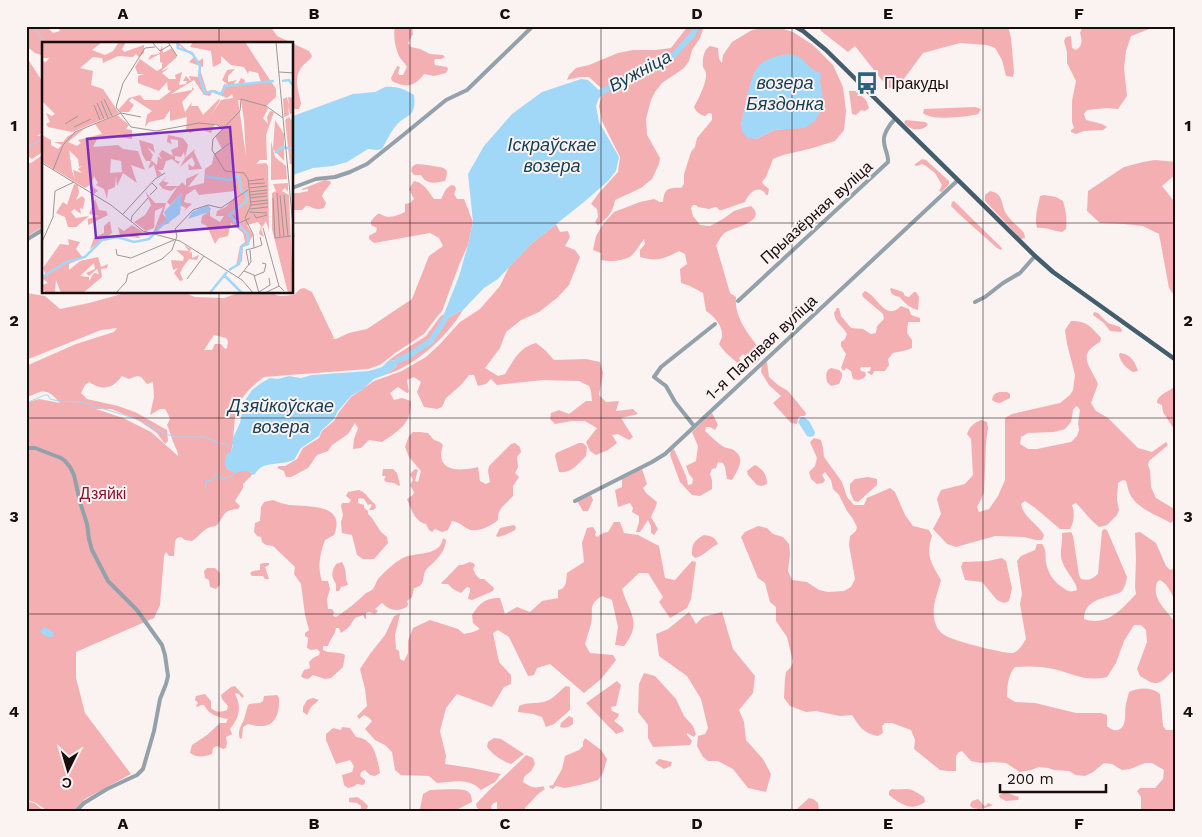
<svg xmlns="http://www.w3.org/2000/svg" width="1202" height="837" viewBox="0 0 1202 837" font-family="'Work Sans',sans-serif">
<rect width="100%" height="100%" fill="#fbf2f2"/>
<path fill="#f4afb3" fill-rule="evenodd" d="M26,26H48L49,29L53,33L60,31L58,26H270L277,36L309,51L312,56C309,62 305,62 301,68C293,80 299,91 301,104L299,109H293L292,44H44V56L35,53L26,46Z
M395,26H412L413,34L408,43L411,47L420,49L430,54L443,55L445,57L441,59H435L434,61L435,65L447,67L448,69L446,73L434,76L424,74C415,87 405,88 392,81L391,78L397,66L400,67L398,73L399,75H403L407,67C405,63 401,60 399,56C395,47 393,36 395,26Z
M688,26H704L700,38L692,50L689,61L684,68L662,83L655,92L651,100L646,119L647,135L660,158L659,164L652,179L641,188L615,200C613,212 608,218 598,225L595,222L598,217L597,209L591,204L598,194L618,172L620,157L602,121L599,106L602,94L600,87L589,77H579L567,80L569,75L576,68L589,65L618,53L633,50H655L671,48Z
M774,26L793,32L813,45L833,65L843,87L846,111L844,130L835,141L809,149L783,155L773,159L766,177L762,182L763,184L769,189L768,195H766C760,183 748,193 745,202L722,210H719L717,207H715L709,209L698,207L696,205H693L691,208L693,216L700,225L710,226L723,219L734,211L743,208L751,206C768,221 735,227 726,232C722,234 719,241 716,245L730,293L736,297C734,319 750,336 763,353L760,359L755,364H752L748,358L743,354L739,358L743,366H740C732,357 726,355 719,344C720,341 722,339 722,336C723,326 714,316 706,311L703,293L690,286L681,283L680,269L687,264L685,254L679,251C664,259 657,262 640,257V250L645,244L644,239C640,244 636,252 631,256C623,261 610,262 601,260V253L593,250L596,236L603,224L614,212L640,202L654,199L660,202H663C664,189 668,187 681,188L684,184V174L691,152L695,147L697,138L712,120V114L709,113L705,116C701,115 696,112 694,107C698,100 707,82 706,74C706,71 704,69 703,67C702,59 704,49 710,46L718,48L719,59L722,63L723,55L732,42L752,30ZM808,66L814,71L821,87L784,129L774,130L756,139L741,125L751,82Z
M819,26H972L975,28L976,26H1008L1011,38L1014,72L1013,77L1006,76L1002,60L995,48L987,45L960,43L923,53L898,87L889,88L881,79L855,46L848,52L821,31Z
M1083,26H1157L1131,36L1126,51L1124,68L1127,96L1118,109L1107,108L1087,110L1084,114L1086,120L1102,124L1107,127L1103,130L1084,131L1076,134L1071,132V130L1074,128L1072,122V101L1076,81L1067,63V52L1064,41L1066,37L1071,36L1072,48L1076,50C1083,46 1082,40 1080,33Z
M26,56L42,81L44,79V132L37,136H39L44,133V151L32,159L26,155Z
M849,91H856L866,100L869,108L865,111L861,110L856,115L852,114Z
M975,107L981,109L978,114C966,117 932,121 923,113L924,109Z
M906,120L925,122L928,124C924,132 908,131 904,122Z
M44,154V226L26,237V161L28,163H31Z
M922,159L926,160L949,181V184L942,192L939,191L942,185L935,173L926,166L922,164L917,166L914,165Z
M1155,160L1176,162V174L1162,186L1173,200L1176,199V298L1169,288L1159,234L1143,226L1124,224L1100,223L1087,211L1088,191L1124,167L1143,162Z
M416,164C422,164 427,165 433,166C445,168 450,167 445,181C436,183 426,185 421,175H414L411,171L412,167Z
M325,180L330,181L331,183L324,192L322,196L326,203L324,208C318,210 314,209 309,206H306L302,210H293V193H299L308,191V189L302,190V189Z
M414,181C424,183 428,191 434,199H441L446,189L451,185L455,186L456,189L454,194L457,199H464L473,222L468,245L459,265L442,311L436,318L424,334L395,353L380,365L368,369L264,377C244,392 236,402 234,428C233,436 234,444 231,451L241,471H249L252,475L243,484V488L235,501L240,506L238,509C221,510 225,517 216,526C205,526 201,535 192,541L185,540L181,537L177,538L175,541L174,556H169L166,552L164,556L160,605L154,618L76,652V678L85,713L131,774L85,799L73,811H48L34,802L26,800V403L39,399L60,403C47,388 44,389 26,398V366L76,344L114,332L117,328L101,330L26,360V293L45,296L60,309L89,303L125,293H185L195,297L224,298L238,293H273C278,298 287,295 294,295L300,289L304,288L312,292L334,338H331L336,339L349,333L367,329L412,299L429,256L443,246L439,238L430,233L374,243L369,239V236L376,232L377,228L371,225V221C382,208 378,216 389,217C393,217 401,214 405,212V204L410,203L414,199L409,189ZM214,335L226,338L228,341L227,348L225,349L221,344H215L212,350H204ZM122,376L129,379L137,376L141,377L147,384L153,382L154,397L150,415L160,409H165L168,414L170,419L167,425C170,431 171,437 174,444C176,449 178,451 178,456L151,432L123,418L96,409H111L138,420L157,433L165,444L168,441L167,430L135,412L118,406L87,399L81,393L85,385L89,382C103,391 112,389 122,376Z
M990,191C1005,194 1000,205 1007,215C1012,222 1019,227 1024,233L1025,238L1021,239L985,201V195Z
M1044,195L1056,197L1063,201C1066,211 1067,219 1066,229L1062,232C1053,231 1046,227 1037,228C1034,217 1038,207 1040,196Z
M954,201L1002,248L1001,250L997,248L959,214L951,206L952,202Z
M556,224L560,232L568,231L570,237L565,246L575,250L580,257L569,285L557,298L539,312L521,320L506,332L500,348L485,368L498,376L505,374C514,360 519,347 536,343L545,350L554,360L586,359L600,362L603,373L599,395L606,402L619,401L616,411L633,409L638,414L621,418L633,437L629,440L618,434L612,435L617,443L608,450L596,455L590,451L586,442L597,428L585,421H572L555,424L550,419L551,413L559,410L569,414L586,401H592L591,391L589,386L579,381L543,380L497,385L491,379L486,384L478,386L474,375H469L462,384L446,398L442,407L437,409L424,407L417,392L421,382L414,377L407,380L409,392L407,393L398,387L390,393L394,400L402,398L411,401C412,423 399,431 382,442L369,440L361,448L353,449L354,439L358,428L355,423L348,434L332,445L328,451L317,455L308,468L291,477H286L284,471L277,468L279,466H285L297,459L303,448L319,438L322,431L334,421L339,412L351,397L374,381L402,371L426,357L440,344L460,322L480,309L500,286L509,267L531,244Z
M891,288L903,292L905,296L909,297L914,292H916L919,297L918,310C911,309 903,302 900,297C895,296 891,295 890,289Z
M865,291C879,297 885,322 901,306L909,309L911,315L920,318V322H908L907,333L912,340V348L907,350L893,353L888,359L889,365L885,371H874L873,374L871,375L867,372L870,371L871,367H861L860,369L861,371L865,372L866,375L864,378L859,380L853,379L851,371L846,368L844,371L841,368L846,354L841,346V342L845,339L847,334C842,325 835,323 834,313L837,308H839L841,316L851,328L863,329L871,334L876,333L877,326L884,319L883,314L863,297L862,294Z
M463,310C447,337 415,366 385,375L396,367L397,360L388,361L396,355L426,336L440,317L444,314L447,318Z
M1094,312L1098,313L1108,323L1120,327L1122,330L1121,332L1110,331L1104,323L1093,315Z
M1071,321C1087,321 1090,326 1101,338L1100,342C1076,355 1090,365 1098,384L1091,403L1096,411L1108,418L1138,448L1152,452L1166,442L1168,445L1149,461L1148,465L1150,470L1151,487L1156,498L1176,510V518L1171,523C1157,515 1135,508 1129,492C1128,489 1127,484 1126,481L1123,480L1118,483L1117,500L1119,510L1117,515L1107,525L1099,527C1090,520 1084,511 1076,503L1072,505C1075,513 1074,522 1070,529H1060L1034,507L1025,501L1021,504C1024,518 1037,523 1044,535L1042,540H1036L1024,537L995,536L956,547L947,544L933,529L941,514L937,499L941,490L965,484L973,475L971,439L967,434C970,426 974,423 981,420L987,422L988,428L986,442L984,493L977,507L979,512L989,509L998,496L1005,480V418L1012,414L1060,403L1070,395L1073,390L1075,375L1067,344L1065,330ZM1076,406L1078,407L1080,410L1078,423L1079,430L1077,436L1071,442L1037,449H1028L1020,444L1021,437L1028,433L1054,432L1065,429L1071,422L1073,410Z
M1120,353C1131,354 1135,362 1138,371L1133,372C1126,368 1121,363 1119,355Z
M767,362L769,377L778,385L788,391L806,413L805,416H801L798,418L797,424L791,423L773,403L781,396L769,385L761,372L762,364Z
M831,368L839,370L842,373V377L839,384L831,386L827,382C826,376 825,371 831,368Z
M1176,385V429H1174L1163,412L1162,405L1157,403C1157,394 1170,392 1176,385Z
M1000,392H1007L1010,394V398L1000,403L995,402L992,400L993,396L996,393Z
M712,413L718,425L715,430L710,427H706L705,431C711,436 717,443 724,447C728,449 732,448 735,451C746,459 737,471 732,480L727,479L725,467L723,463L718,462L716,468L712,469L710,474L712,480V489L700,496L692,495L680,482L670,455L671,451L674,449L686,476L688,485L692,484L693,479L689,474L686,466L696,461L698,446L692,432Z
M413,432H420L428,433L434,440L440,442L443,445C434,472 459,472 478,467L480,481L486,484L490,482L488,471L489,466L511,444L515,443L520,447L521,452L517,457L518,467L515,473L519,477L513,486V496C506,504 497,508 498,520C492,525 480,532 471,530C465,529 461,522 452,521L448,530L442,532L435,529L432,532L429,530L426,524C415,522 411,509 407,499L413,495L414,492L410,485L413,480L410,474L415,469L418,470L415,481L418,482L421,471L409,457L405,447L409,436Z
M814,438L821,440L823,448L824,457L842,482L847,497L854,505H864L867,498L890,488L895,492L905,515L913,526L929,530L932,536C925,556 932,564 941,580C937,595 930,610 936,625C937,629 942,634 946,636C954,641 1005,654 1013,653C1019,651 1023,644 1026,639L1020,604L1022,594L1017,561L1021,556L1035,550L1037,544H1042C1047,550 1045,556 1046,563C1048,573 1054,582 1062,587C1067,591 1070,593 1077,590C1077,582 1065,571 1062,561C1059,553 1063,542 1062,533L1071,532L1073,536L1079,575L1081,579C1089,581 1092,579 1098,574L1102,531L1104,529L1107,530L1127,577C1126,582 1125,588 1121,592C1119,593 1115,594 1113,595C1099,599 1084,602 1084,619C1107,627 1122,609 1136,594L1135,587L1136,558L1135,533L1140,532L1156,543L1166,566L1170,570L1173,569L1176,565V603C1172,595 1169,585 1160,580L1157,582C1151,600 1167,609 1175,623C1178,629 1176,661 1176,670C1168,672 1164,684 1155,683C1150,683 1144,678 1140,676L1137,669L1147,642L1146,630L1141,625H1134L1124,641L1116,663L1107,677C1084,682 1075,674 1054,669C1041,666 1028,666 1015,667C1008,674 1007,687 1007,697L1015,702L1035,703L1076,713H1101L1107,715V726C1111,729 1113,731 1118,730C1128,727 1124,712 1126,704C1127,700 1128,696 1129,692C1139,687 1152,687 1160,694L1163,726L1166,730H1176V811H1141V797L1137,791L1140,788H1155L1163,779L1164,770L1152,763H1145L1130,769L1122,770L1112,764L1104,763L1093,772L1085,776L1076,775L1069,771L1054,770L1048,768L1039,767L1031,770L1020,772L1006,763L993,762L981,763L971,761L962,751L959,752L956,756V771H948L940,770L914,749L915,740L911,730L892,723H885L882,726L883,733L878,736C863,733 860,727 852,715L840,716L816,711L806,712L790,706L784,698L785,678L786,672L791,667L793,662L787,637L776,621V607L770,602L765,583L758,578L741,537L745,532L758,526L767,528L773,534L783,537L789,544L790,554L788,571L792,580L807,582L819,590L828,592L844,591L851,587L855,579L849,545L850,536L856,531L857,527L853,519L847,511L839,495L833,489L831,480L825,472L822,475L825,480L823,483L817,484L811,479L809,472L815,466L817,458L810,442Z
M579,443H583L587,447L586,456C578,464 571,474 559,472L555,456L556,453Z
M755,465C763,469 767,475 767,484L762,486L757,485L748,475L747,471L752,467Z
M383,469H393L397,473L400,485L399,486L394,483L386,482L384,480L386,476H382Z
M642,469L647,484L643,488L646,493L657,502L656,506L651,517L658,529L654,535L651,533V526L648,520L640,532H636L639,522V516L632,512L633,508L630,503L618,507L615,490L622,487V479Z
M868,477L877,479V485L858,502L854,501L850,492V484L855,479Z
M359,490C368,494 367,498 375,504L376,508L373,510H369L372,505L370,504L368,505L364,499L360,498L358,499V503L364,505V508L368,511V514L372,518L381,532L387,537L388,543L374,559H363L357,555L352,535L342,533L341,522L343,515L341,506L342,503H349L351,500L346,496L348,492Z
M591,495L593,500L588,511H583L577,501Z
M273,500C278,502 283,504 289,505C308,507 347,503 334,535L325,540C320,553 317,567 322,581H328L330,589L327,599L328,609H332L334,612L333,616L336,617C347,610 357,602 366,593C368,592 371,591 373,589C375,586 376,582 378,579C385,571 393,564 401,559C414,551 440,558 443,538L446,540C445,551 439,557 432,564C430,566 428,567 426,570C421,578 427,585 414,588L412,597L407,601L408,604L407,607C397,612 390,611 382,603L375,609L378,611L375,614L369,612L366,613V619H365L363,615L355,618L349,627L341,633L339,628H336C335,636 330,638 328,646H323V650C330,654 338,651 345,655L343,667L331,678L325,679L313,675L308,679L303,678L301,676L304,670L310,668L309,662L313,658L319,655L320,652L317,649L311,650L307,648L308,638L305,636V633L309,630L305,615L301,584L294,574L295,567L273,546L266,545L262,542L261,537L257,536L254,532L255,523L260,521L261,507L264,502Z
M614,522H620L624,533L638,535L659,546L665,578L675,580L692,561L696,562L691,599L687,608L670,618L659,602L663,597L648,573H639L622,589C629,613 643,622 624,646L615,645L618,627L612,600L602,596C587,605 594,610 591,624C589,631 587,637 585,644L590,653L613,655L616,660L601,679L584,693L550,664L537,668L534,675L528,676L509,637L498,630L493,633L499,662L511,675V684L504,687L492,707L457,694L446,708L440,731L446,756L445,764L472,768L501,774L495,782L481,790C469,777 452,782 437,783L429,776L401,775L395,770L392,752L385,745L375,740L365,729L372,721L368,717L364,715L359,719L357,716L367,706L365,689L360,669L370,654L385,635L394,616L400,614L395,635L396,649L399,651L400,659L404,661L408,653V641L413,628L430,620L458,629L464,634L473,632L480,629L473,623L472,615C480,603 485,598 500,598L505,614L517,607L530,612L542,601L558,598V590C567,589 566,580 567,573L584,562L582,543L587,528L593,527L596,532L595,535L597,537L603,533L608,532Z
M514,525L516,527L515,530L505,535L498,537L496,536L500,528Z
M704,535C711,536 715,537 718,544C709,548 704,556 695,558L692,555C692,543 694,541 704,535Z
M1002,558L1006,561L1012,588L1009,601L1004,603L997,600L982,582L965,580L961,567L963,562L988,561Z
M342,562C348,572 344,575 348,585L341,587L339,591H336V584C331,576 331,572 336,564Z
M470,562L473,563L475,565L473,569L476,575L480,579H484L494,588L493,591L472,600L468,599C468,595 471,592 470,588L467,587L461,593L453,589L448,584H442L441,583C444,580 447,578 449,575C453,572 455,568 459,565H462Z
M264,563H269V565L265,567L269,579H265L263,576H252L250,573L253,571L260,570V564Z
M207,568H215L220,573V585L216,589L210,587L209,580L205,578L204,571Z
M689,612L696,624L703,617L722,612L733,649L755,676L753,693L739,710L744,722L746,740L763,759L771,774L766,792L748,788L733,769L718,761H708L703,757L697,746L698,736L705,734L708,728L701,699L687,676L659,656L656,634L668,629Z
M644,673L655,676L676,699L684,716L693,726L696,734L694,737L687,733V735L692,741L690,745L653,747L648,738V725L638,712L639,684Z
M617,681L621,685L616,706L611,707L612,711L619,714L618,717L614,721L622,727L624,731L616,734L586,703Z
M235,686L244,696L242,698L239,694L236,693L235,694C242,706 239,719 230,729L232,734L226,737L227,743L226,748L223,749L217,746L213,748L212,754C204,757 197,758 190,753L192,745L207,735L220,723H226L228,719C218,717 209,715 204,705H201L197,707L196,706L198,703L195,700L196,696L205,694L211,701V708C216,713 221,712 227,710L228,706L222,699L221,695L231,687Z
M566,686L570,687V710L554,724L546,727L542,717L533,714L518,712L519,706C527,702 535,704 543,702C553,700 558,692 566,686Z
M277,695L279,698C280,720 271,731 248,724L243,727L242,738L240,739C237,730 241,727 244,719C246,714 246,709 249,704L260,703L263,701L264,696Z
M313,698L319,700L311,707L307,715L303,712V707L307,700Z
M569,716L573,718V724C569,727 565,729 560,727L561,723Z
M342,727L350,728L356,737C375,739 377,758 380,773L375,776L370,775L365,770L361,772L360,776L365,780V783L363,785L357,784L355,786L348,788L344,785L342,775L352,772L354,766L350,760L336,764L326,740V734L333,728L341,730Z
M494,738L501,739L524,754L511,764C501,760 494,756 487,747L488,742Z
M585,738L601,750L607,759L603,773L598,780L584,784L565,788L556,786L553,789L550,788L549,786L553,785L562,769L565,756L579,750L583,746V742Z
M526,755L533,758L535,764L531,771L524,777L523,782C530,787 535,789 543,786L545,789L538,794L525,808V811H497V802L494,803L491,806L492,811H483L477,808L476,804C492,786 510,772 526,755Z
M659,759L672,762L671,766L664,769L655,763Z
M892,789C898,790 901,789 907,789C913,789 919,794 924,797L925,802C912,812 900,804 889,795V791Z
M430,790C439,790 460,788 467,791C471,793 472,798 472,802L454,811H414L420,809L423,794Z
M1005,792L1019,797L1018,800L1006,801L1000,798L999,795Z
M357,797L363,801L368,806L366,811H361V806L357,803L349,802V798Z
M809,798L813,799L818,803L819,811H796L798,808Z
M978,799L981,802L983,805L986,806L988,803L993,805C984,808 980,811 971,807L970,805L972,801Z
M26,801L34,803L44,811H26Z"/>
<path fill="#a1d8f7" d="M789,54L800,57L814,71L820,72L821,78L820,82L823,100L820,112L815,121L805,128L774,130L756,139L748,138L742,132L741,125C745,110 749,79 757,68C763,59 779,55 789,54Z
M581,79L588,80L601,92L596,106L599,122L619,157L616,171L608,181L584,202L531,244L498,279L484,288L463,310L447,318L444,314L459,276L468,245L473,222L468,174L484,146L512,114L542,92Z
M385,87C397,86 404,89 414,95C417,119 406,113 395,127C390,133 386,142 382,149L376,150L368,149L347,162L333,166L313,168L293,175V116L353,94L375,92Z
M398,360L396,367L385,375L374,379L363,389L351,396L338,411L334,419L321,431L319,436L301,448L294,460C290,461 285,463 281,463C270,465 262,463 255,474L252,475L249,471H241L236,473C225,470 223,466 226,455L231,451L233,446L232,440L240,423L244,402L252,390L261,383L270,378L278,379L289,376L301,378L312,375L369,371L382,367L388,361Z
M801,417H804L809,421L815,432L814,436L810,437L807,436L798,422Z
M45,627L54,633V636C50,639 43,635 40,632L42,629Z"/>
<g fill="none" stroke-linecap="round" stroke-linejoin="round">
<path stroke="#a1d8f7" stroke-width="1" d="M33,26L46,44
M26,148L44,138
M26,403L45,395H48L50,399L58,401L81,402L134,418L153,427L163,433L175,437H204L219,443L226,444L232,449
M205,489L206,483L207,480L210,481L216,474L218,475L219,477L222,479L230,477L236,473"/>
<path stroke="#a1d8f7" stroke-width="6" d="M596,97L601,92L672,57L693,34L697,26
M398,360L408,356L431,341L450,311"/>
<path stroke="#93a1aa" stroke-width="4" d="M292,188L316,179L335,177L350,172L367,164L402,136L446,100L467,90L533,26
M26,240L44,229
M738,301L888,162C889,155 884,149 884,141C883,134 890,124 895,119
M975,302L985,297L1003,283L1020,273L1035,256
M694,426L675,402L666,386L654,377L661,367L715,324
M26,448H35L61,458L65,461L70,467L74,475L80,502L87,524L89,539L92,550L108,581L137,610L162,645L165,655L168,676L166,684L160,699L154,731L143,769L137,775L107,789L84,803L76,811
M575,501L652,462L665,454L957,181"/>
<path stroke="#435d6c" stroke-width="4.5" d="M794,26L803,31L826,50L1035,256L1053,272L1176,360"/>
</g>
<path fill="none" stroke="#190c0d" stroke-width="1" stroke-opacity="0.55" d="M219,26V44M410,26V811M601,26V811M792,26V811M983,26V811M26,223H44M292,223H1176M219,292V811M26,418H1176M26,614H1176"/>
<defs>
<symbol id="bus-bare" viewBox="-9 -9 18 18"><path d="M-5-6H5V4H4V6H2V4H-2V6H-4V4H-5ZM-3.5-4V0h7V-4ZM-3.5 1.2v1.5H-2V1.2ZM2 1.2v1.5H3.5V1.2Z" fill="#2c627e" stroke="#fbf2f2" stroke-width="2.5" paint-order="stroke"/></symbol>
</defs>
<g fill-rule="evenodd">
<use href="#bus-bare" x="851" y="67" width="32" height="32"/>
</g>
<g text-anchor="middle" stroke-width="4" stroke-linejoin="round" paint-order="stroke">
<g font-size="16" fill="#190c0d" stroke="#fbf2f2" text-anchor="start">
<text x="884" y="89">Пракуды</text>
</g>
<g font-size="16" fill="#190c0d" stroke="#fbf2f2">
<text transform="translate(816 212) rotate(-42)" y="6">Прыазёрная вуліца</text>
<text transform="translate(761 347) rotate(-43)" y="6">1-я Палявая вуліца</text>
</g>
<g font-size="16" fill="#87122e" stroke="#fbf2f2">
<text x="103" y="499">Дзяйкі</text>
</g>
<g font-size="18" font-style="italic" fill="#133e53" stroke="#fbf2f2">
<text transform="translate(640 71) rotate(-28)" y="6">Вужніца</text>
<text x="785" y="89">возера<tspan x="785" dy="21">Бяздонка</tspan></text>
<text x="552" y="151">Іскраўскае<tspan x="552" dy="21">возера</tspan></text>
<text x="281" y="412">Дзяйкоўскае<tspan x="281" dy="21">возера</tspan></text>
</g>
</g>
<g transform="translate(42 42)">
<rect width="251" height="251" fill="#fbf2f2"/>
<path d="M0,0H60L50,8L63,13L71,9L77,0H84L80,7L82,10L102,3V11L97,15L94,12L91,15L76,14L61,21L60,16L51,15L38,26L51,29L49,43L61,47L77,71L30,90L6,85L4,82L8,80L4,71L10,74L13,72L0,59V19L4,20L7,16H0ZM136,0L157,19L161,16V25L147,20L152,15L134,1L128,3ZM151,0H203L234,47V55L224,64L226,67L221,76L226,82L225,75L228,69L232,70L224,93L225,118H218L214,122L224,121L226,124L227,189L224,179L219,187L222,195L217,192L219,184L216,180L205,183L211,193L205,204H201L200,219L194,225L198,204L203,200L201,191L189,181L186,194L177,196L173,202L165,184L159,181L160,174L168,169V174L178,180L182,174H174L175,169L184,165L194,154L193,149L157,153L153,147L144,153L142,160L150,162L142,169L144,166L138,163L140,151L128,163L125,160L135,145L129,149L121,147L117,142L125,134L121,139L127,141L123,144H137L140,140L144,144V137L157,131L146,145L162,141L163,127L170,122L172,112L180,107L173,94L179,89V85L173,82L169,91L157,87L148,91L144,88L145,75L128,79V68L122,77L107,80L103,85L105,73L110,69L90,56L87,59L92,63L87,70H78L77,67L87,56L98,53L102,58H117L129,49L126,48L125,40L117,49L96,41V34L102,32H96L93,25L98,17L115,29L120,26V21L123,22L118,20V12L106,18L109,13L117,12L120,3L121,11L130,6L135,15L119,29L127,26L120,31L127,37H134L133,33L140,30L137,43L144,42L145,39H141L144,34L149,39L147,34L156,35L158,27L165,50L173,48L179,51L182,42L186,43L180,38L185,28L193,27L186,34V40L195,38L192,41L195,44L199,36L203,38L202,42L219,40L216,31L207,29L206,32L202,25L189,23L179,14V21L171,25L169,9L148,5ZM152,38L162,53L168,54L170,50L185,56L190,52L191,56L179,58L168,75L178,58L177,57L161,73L156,64H149L150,60L143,70L140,60L152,47L150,45V48L129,52ZM196,58H199L202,79L204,114ZM245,55L247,64L246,55L251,56V71L248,72L246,64L247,73L242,75L241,57ZM75,73L87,83L84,87L90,88V97L66,94L55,97L51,105L76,103L81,107L96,109L103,128L89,123L95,141L81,131L75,144L74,134L73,145L66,148L65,157L62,147L54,143L56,141L52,134L49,143L56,149L52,152L48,148V143L43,146L0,120V93L9,98V103L16,107L20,103L12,100H21L26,94L43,86L26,100L35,104L39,101L36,98L60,92L53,82ZM27,108L36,117L37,125L40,124L36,127L40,131L31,128L33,137L30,129ZM69,117L79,119L80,130L68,131ZM251,73L252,122H248L243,78L247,75L249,78ZM233,78L242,92V119L231,107ZM126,93L141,96L146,103L143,116L153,107L152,110L160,127L147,128L146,122L151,125L153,122L150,115L138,125L143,116L142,110L139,115L133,114V118L138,120L136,122L130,117L124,119L121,128H116L120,132L115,135L112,123L106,127L109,119H104L100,112L97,98L111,102L113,111L105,105L111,113L109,118L115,123L116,114L120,118L117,112L120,108L131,114L129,108L136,105V98L128,97L130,102L125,100ZM229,99L233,115L244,124L245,137L229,138ZM246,141V150L243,146L240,149L247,153L251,251H246L230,187V151L234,149L231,142ZM32,142L36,143L37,151L34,158L40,154L43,157L41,167L38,166L39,172L32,167L29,170L34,176L47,174L34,185H26L23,175L14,171L21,160L25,163ZM103,149L113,161H124L121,172L128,181L116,185L115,191H111L121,165L113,169L112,186L104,189L92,180L103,173L109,163ZM53,157L57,168L64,169L66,173L46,183V177L57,174L47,172ZM68,179L70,191L48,207L52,196L62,191V184ZM90,183L101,190L95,193L99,196L78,194L76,185L82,189ZM26,197L38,200L34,207L41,216L27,222V228L38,219L56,215L59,225L66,222L65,226L59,227L60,235L41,251H19L14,238L13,250L4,251L2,248L0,251V243L6,241L0,236L4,233L1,226L18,202L27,203ZM52,221L53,227L44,231L47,234L55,227L57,232L52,231L47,239V235L38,234ZM142,203L149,207L147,211L150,210V216L157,213L155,218L147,217L141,225L138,231L141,238L138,239L132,231L136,226L131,228L129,218L141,219L142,215L134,208L147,209Z" fill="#f4afb3" fill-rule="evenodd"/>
<path d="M140,151L138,172L126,181L122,170ZM166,163L169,167L167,170L146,177L150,170Z" fill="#a1d8f7"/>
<path fill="none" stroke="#a1d8f7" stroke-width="2.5" d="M135,0L136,6L150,11L158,24L157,33L163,51L170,49L179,52L183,44L232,39M240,39L247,38L252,45M233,111L240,105L252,107M163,134L187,138L197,134L199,150M112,191L126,177M187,228L197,222L200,204L206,202V192L187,173L205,159L204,150H200M182,233L201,252M0,235L25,220L43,215L60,198L75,195L92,200L107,197L112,192M167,252L185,230"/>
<path fill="none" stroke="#a19696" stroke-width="1" d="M110,0L118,9L128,3M126,0L135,14M234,0L252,195M113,5L103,6L81,41L74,65L89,85L114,89L157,81L176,83L180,87M237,30L252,31M62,57L70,74M59,59L66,76M55,61L62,77M52,63L58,78M23,82L36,74M32,85L49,77M173,112L189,100M0,121L69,163L101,189L138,199L200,238L212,252M11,128L21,103L33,90L79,71L99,75M206,139L222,137M206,142L223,141M207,146L225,144M207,150L225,148M235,151L238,195M108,153L115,146L110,141M208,153L225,151M238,153L242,195M242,153L246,194M208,156L225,154M231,156L233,196L249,194M208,160L226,158M209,163L226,161M208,167L226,165M207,170L225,171M81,172L113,137L123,131M212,172L214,176L225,173M191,173L197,181L208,176M89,179L90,174L106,156M221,186L237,244L242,249M0,200L11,175L13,149L32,140M212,206L220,203L218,195M74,207L75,213L89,216L132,198M207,223L204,208L212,206L211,192L203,176L209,163L206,137L202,131L183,129L170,108L171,97L198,69L199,57L224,64L241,76M202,229L212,233L217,251M212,234L222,230L224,222L220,221M196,236L209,220L208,208M145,237L162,214M217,250L228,243L227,236M73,252L84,240L86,232L120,217L130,208L135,194L133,187L151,168L166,163L179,166L206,148M221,252L237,244"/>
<path fill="#7b2cbf" fill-opacity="0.15" stroke="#7b2cbf" stroke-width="2.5" d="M188,85L196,184L54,196L45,97Z"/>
<rect width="251" height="251" fill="none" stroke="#190c0d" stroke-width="2.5"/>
</g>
<rect width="1202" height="837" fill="none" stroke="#fbf2f2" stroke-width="55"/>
<g transform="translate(68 770) rotate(185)" stroke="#fbf2f2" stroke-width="4" paint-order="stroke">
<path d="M0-4L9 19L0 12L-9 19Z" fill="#190c0d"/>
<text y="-8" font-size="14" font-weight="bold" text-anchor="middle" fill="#190c0d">С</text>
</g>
<path d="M1000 784v8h106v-8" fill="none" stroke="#190c0d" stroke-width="2.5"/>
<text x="1007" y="784" font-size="15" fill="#190c0d" stroke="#fbf2f2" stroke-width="4" paint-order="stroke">200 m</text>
<rect x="28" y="28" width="1146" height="782" fill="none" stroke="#190c0d" stroke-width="2"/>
<g font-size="16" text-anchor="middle" font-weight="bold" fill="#190c0d">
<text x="123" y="19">A</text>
<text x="314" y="19">B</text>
<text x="505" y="19">C</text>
<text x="697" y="19">D</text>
<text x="888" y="19">E</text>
<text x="1079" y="19">F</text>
<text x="14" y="131">1</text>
<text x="1188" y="131">1</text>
<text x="14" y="326">2</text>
<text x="1188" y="326">2</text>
<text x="14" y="522">3</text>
<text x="1188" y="522">3</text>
<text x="14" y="717">4</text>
<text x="1188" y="717">4</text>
<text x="123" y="829">A</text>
<text x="314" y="829">B</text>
<text x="505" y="829">C</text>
<text x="697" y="829">D</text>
<text x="888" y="829">E</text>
<text x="1079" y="829">F</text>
</g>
</svg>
